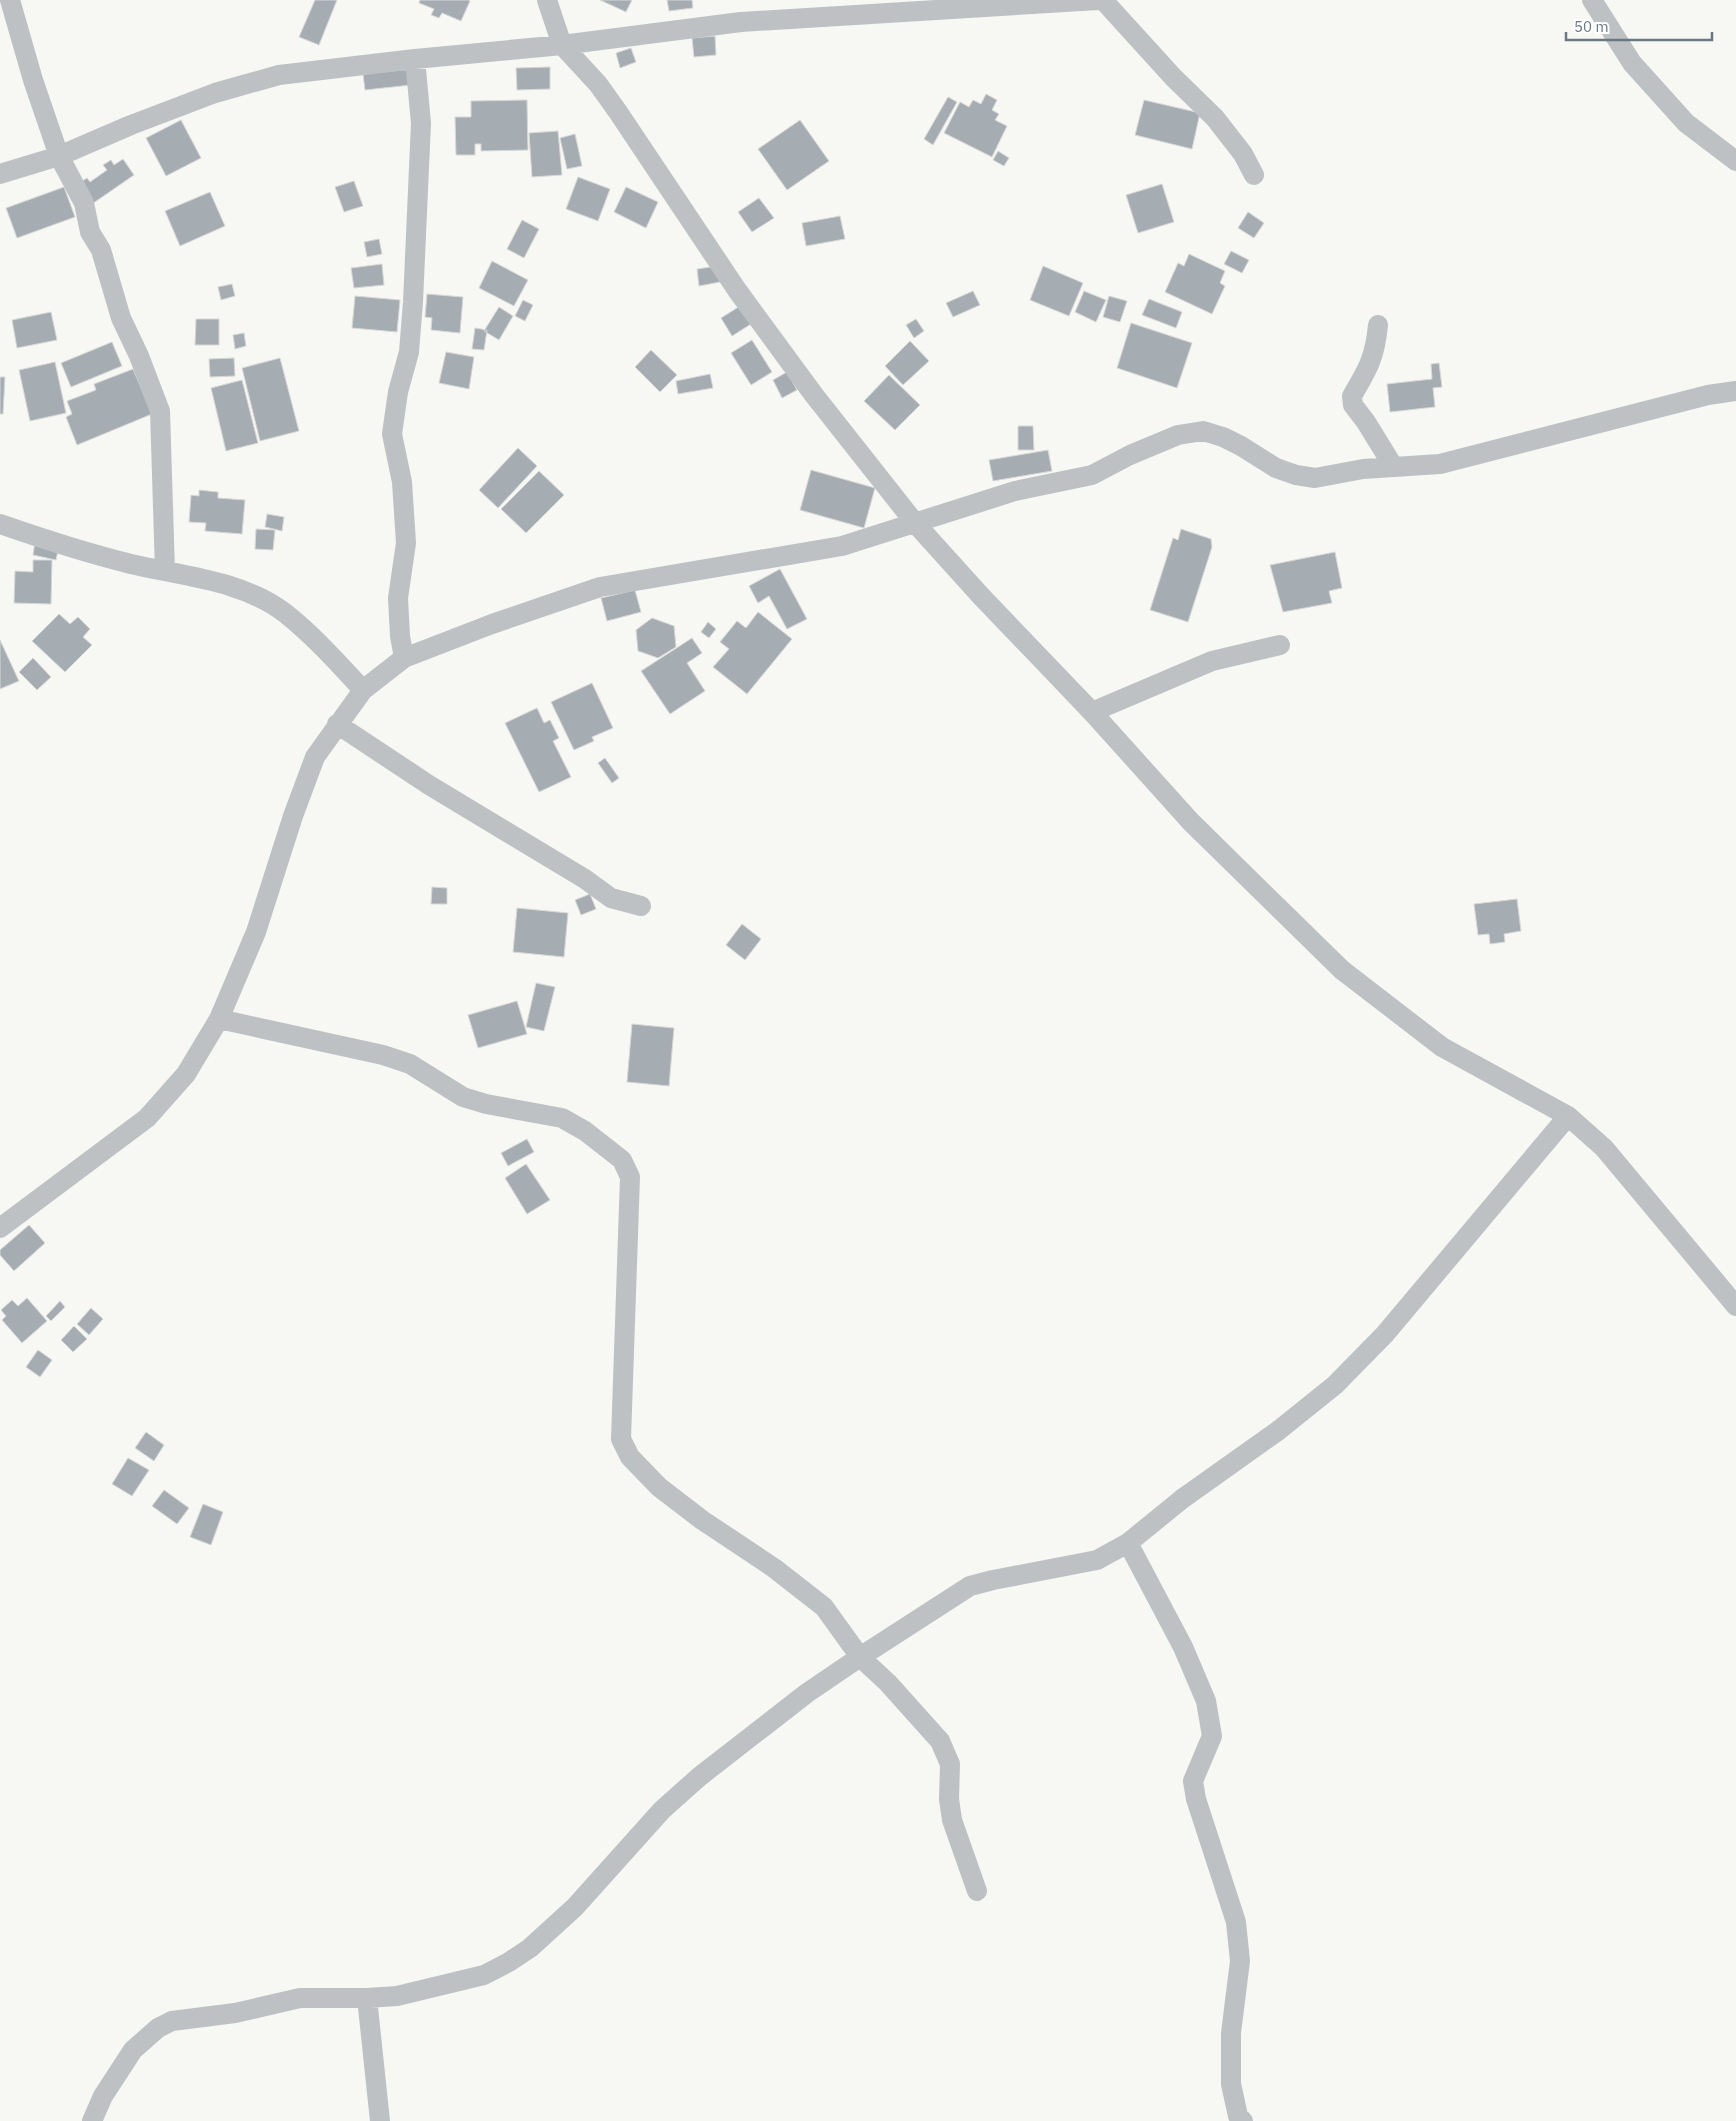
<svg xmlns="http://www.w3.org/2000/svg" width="1736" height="2121" viewBox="0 0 1736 2121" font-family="'IBM Plex Sans',sans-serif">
<rect width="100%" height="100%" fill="#f7f7f4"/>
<path fill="#a6adb2" stroke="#d8d8d7" d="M315,0H337L319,45L299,37Z
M420,0H469L470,1L461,21L442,13L439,18L431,15L434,9L419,3Z
M600,0H632L626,12Z
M667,0H692L693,8L669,11Z
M715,36L716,55L694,57L692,38Z
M631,48L636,62L620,68L616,53Z
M550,67V89L517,90L516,68Z
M409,69L411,85L365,90L363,74Z
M986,94L997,100L992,110L999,114L995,120L1007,126L992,157L944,133L960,102L969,107L973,100L981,104Z
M948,97L957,102L933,145L924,139Z
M527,100L528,150L481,151V144H475V155H456L455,117H471V101Z
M1144,100L1200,113L1192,149L1135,135Z
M181,120L201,158L166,176L146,138Z
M800,120L829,161L787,190L758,149Z
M558,131L562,175L532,177L529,133Z
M575,134L582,166L567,169L560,138Z
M998,151L1009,158L1004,166L993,160Z
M123,159L134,175L92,204L78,184L87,178L90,182L107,170L103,165L111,160L114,165Z
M578,177L610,189L598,221L566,209Z
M354,181L363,206L344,212L335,187Z
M1162,184L1174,222L1138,233L1126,195Z
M64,187L75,217L17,238L6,208Z
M626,187L658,202L646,228L614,212Z
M210,192L225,226L180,246L165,211Z
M759,198L774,218L752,232L738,212Z
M1248,212L1264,223L1254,238L1238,228Z
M840,216L845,239L806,246L802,223Z
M522,220L539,229L524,258L507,249Z
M379,239L382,254L367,257L364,242Z
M1231,251L1249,260L1242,273L1224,264Z
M1189,254L1225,271L1220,283L1225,286L1212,314L1165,292L1178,263L1184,266Z
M492,261L528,280L514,306L479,288Z
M382,264L384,285L354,288L351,268Z
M718,266L720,282L699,286L697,269Z
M1043,266L1083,283L1069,316L1030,300Z
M232,284L235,296L221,300L218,287Z
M973,291L980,305L953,317L946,303Z
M1084,291L1106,300L1096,322L1075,312Z
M427,294L463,297L460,333L431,330L432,318L425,317Z
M355,296L400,300L397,332L352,328Z
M1109,296L1127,301L1120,322L1103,317Z
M1149,299L1182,312L1176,328L1142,315Z
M523,300L533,305L525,321L515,316Z
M740,306L751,324L732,336L721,318Z
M499,307L513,316L499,340L484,331Z
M51,312L57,340L17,348L12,320Z
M196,319H219V345H195Z
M916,319L924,331L914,338L906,325Z
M1131,323L1192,343L1177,388L1117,368Z
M475,328L487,330L484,350L472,349Z
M244,333L246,346L235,349L233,335Z
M752,340L772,372L751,385L731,353Z
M910,341L929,361L903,385L885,366Z
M112,342L122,366L71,387L61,363Z
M651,350L677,375L660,392L635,367Z
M446,352L474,357L469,389L439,383Z
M234,358L235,376L210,377L209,359Z
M280,358L299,431L260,441L242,368Z
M55,362L66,413L30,421L19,370Z
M1439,363L1442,387L1433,388L1435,407L1390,412L1387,384L1432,379L1431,364Z
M133,369L152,414L77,445L66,417L72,414L67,401L96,390L94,384Z
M787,372L797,390L782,398L773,380Z
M710,374L713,388L678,394L676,381Z
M889,375L920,405L895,430L864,401Z
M0,377H5L3,414H0Z
M242,380L258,443L226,451L211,388Z
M1018,426H1033L1034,450H1018Z
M518,448L537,466L498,508L479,490Z
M1048,450L1052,471L993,481L989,460Z
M811,470L875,488L864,528L800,510Z
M539,471L564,495L526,533L501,509Z
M199,490L218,492V498L245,500L242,534L205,531L206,523L189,522L191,495L199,496Z
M267,514L284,517L282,531L265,527Z
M256,529L275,530L273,550L255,549Z
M1181,529L1211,539L1212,547L1188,622L1150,610L1173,538L1178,540Z
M35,541L59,546L56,560L33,555Z
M1335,552L1342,588L1329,591L1332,603L1283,612L1270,565Z
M33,560H52L51,604L14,603L15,571L33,572Z
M780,569L807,619L787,629L769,596L758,603L749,586Z
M635,590L641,612L607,621L601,598Z
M758,612L792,639L747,694L713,667L729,649L720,642L737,621L746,628Z
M59,614L70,624L78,617L90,629L83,637L92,645L65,672L32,641Z
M652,618L674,626L676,647L658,658L638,651L636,630Z
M708,622L716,629L709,638L701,632Z
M692,638L702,653L687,663L705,691L670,714L641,671Z
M0,640L19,681L0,689Z
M33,658L51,677L37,690L19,672Z
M592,683L613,728L592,737L594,741L574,750L551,702Z
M537,708L544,723L550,720L559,738L553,741L571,777L539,792L505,723Z
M605,758L619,778L612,783L598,763Z
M432,887L447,888V904H431Z
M590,894L596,909L581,915L575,900Z
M1517,899L1521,931L1504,934L1505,942L1490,944L1489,934L1478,935L1474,904Z
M517,908L568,913L564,957L513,952Z
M742,924L761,939L745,960L726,945Z
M536,983L555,987L544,1031L526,1027Z
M517,1001L527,1034L478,1048L468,1015Z
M632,1024L674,1028L669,1086L627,1082Z
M527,1139L534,1152L508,1166L501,1153Z
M526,1164L550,1200L527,1214L505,1178Z
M29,1225L45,1243L14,1271L0,1255V1250Z
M27,1298L47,1321L22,1343L2,1320L6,1316L1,1310L12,1300L18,1306Z
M60,1301L65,1307L51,1321L46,1316Z
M91,1308L103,1319L89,1335L77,1324Z
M74,1326L87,1339L73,1352L61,1340Z
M38,1350L52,1360L40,1377L26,1367Z
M146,1432L164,1445L154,1461L135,1448Z
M128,1458L149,1470L132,1496L112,1484Z
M164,1490L189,1508L177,1524L152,1506Z
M203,1504L223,1512L211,1545L190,1537Z"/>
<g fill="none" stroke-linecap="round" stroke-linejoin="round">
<path stroke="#bdc1c4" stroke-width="20" d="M10,0L33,80L59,156L84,203L90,232L101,250L121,318L139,356L160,411L165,571
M547,0L562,45L598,84L618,112L737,290L814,395L915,523L980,595L1092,712L1191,822L1342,970L1442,1047L1568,1116L1604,1148L1736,1306
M1103,0L1173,77L1215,118L1243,154L1254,175
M1592,0L1632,63L1686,123L1736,161
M0,174L59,156L131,125L215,93L279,75L415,59L562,45L741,22L1098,0
M1378,325C1375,357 1368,369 1352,396L1353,405L1366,422L1393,466
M0,524C43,539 86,553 131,564C181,576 242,580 285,613C313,635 339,664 363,690
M404,658L400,636L398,598L406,543L402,482L392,434L398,392L409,352L413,302L421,123L415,59
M1092,712L1212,661L1280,645
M337,724L429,785L585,879L611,898L641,906
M219,1019L383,1055L410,1064L463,1097L486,1104L562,1118L585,1131L622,1160L630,1177L621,1439L630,1457L659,1487L702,1520L774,1568L824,1607L860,1657L888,1683L940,1741L950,1764L949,1799L952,1820L977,1891
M0,1228L147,1118L186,1074L219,1019L256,932L293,816L315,757L363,690L404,658L492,624L600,587L842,546L1015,491L1092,475L1130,455L1178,435L1203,431L1223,437L1241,446L1276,468L1296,475L1315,478L1363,469L1440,464L1708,395L1736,391
M1128,1543L1183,1647L1206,1701L1212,1736L1193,1781L1196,1799L1236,1922L1240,1961L1231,2033V2084L1238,2116L1243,2121
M367,1998L380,2121
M92,2121L103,2096L133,2050L158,2028L172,2021L235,2013L300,1998H367L397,1996L484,1975L509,1962L530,1948L575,1907L662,1810L699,1777L807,1693L860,1657L970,1586L993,1580L1097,1560L1128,1543L1182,1499L1279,1430L1335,1385L1385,1334L1568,1116"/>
</g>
<path d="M1566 32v8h146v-8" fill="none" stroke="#6a7881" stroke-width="2.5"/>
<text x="1574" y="32" font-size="15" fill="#6a7881" stroke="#ffffff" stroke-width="4" paint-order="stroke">50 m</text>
</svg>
